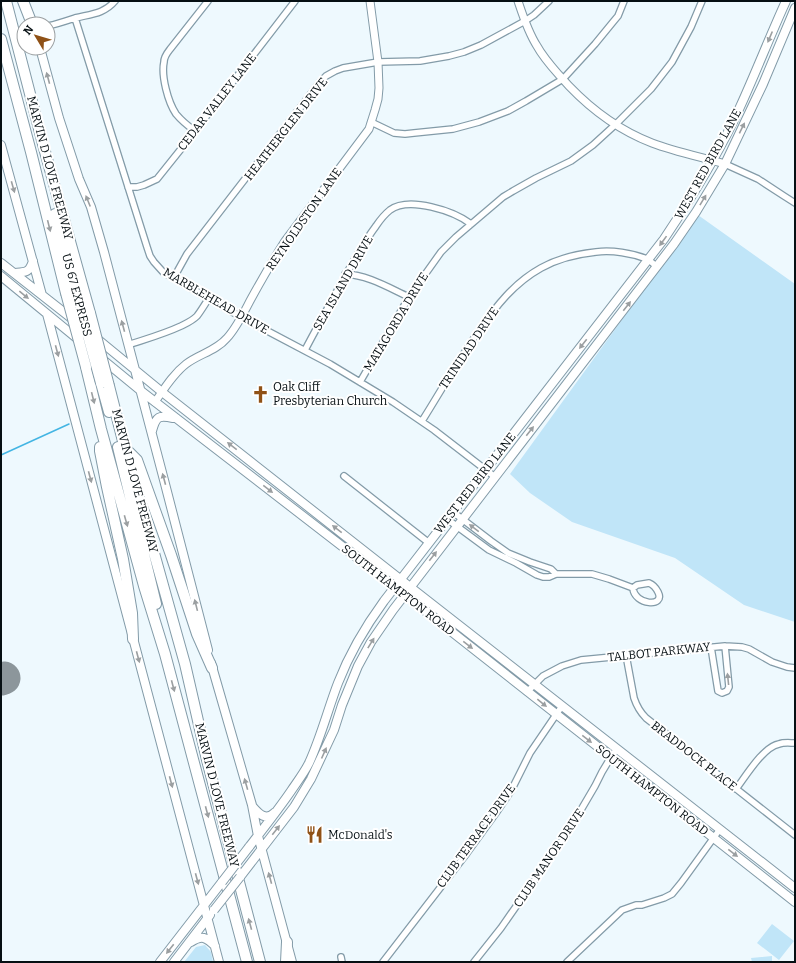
<svg xmlns="http://www.w3.org/2000/svg" width="796" height="963" viewBox="0 0 796 963" font-family="Bitter,serif">
<rect width="100%" height="100%" fill="#eef9fe"/>
<path fill="#c0e5f8" d="M698,215L795,284V622L744,605L675,558L572,522L530,493L510,474Z
M772,924L794,941L779,960L757,943Z
M205,945L211,952L213,962H184L196,947Z
M772,956V962H752L751,958Z"/>
<g fill="none" stroke-linecap="round" stroke-linejoin="round">
<path stroke="#43b5e3" stroke-width="1.5" d="M1,455L69,424"/>
<path stroke="#8c969b" stroke-width="33" d="M1,679L4,678"/>
<defs>
<path id="minor" d="M75,18L147,247L150,256L154,262L163,272L175,279L241,317L330,364L393,402L434,430L495,477
M48,26C57,24 66,21 75,18C91,14 104,14 115,1
M371,122L394,133L405,134L414,133L453,129L479,122L508,111L526,101L563,79L595,44L613,22L618,16L624,1
M195,131C188,126 181,120 176,114C168,102 161,76 164,62C164,56 168,52 171,48L208,1
M725,164L758,179L784,196L795,203
M128,187H137L144,185L157,179L181,149L295,1
M345,274C368,275 389,288 409,297
M175,279L177,272L187,254L320,82L326,76L335,71L343,68L378,62L420,61L449,56L464,52L481,45L525,21L534,15L549,1
M128,345C146,339 164,334 181,326C187,323 192,321 197,316C201,311 205,304 209,298
M305,350C315,331 326,311 337,291C349,269 361,246 376,226C380,220 385,214 390,210C409,196 454,211 471,224
M360,382L409,297L441,252L456,237L503,197L513,191L536,178L571,161L593,145L616,124L651,89L672,62L691,27L702,1
M422,421C441,391 458,360 479,331C496,306 514,283 541,268C557,259 577,254 596,252C612,250 632,253 647,259C650,261 654,264 657,267
M344,476L429,543
M453,512L491,541L508,553L530,562L551,569L556,574
M447,519L489,550L516,563L537,575L543,577H549L556,574H592L609,579L633,588
M649,583C654,585 656,588 658,592C666,608 634,605 633,588L637,585Z
M711,647L718,691L722,693L727,691L729,687L725,646
M626,655L634,698C637,707 640,712 646,718L795,835
M527,692L543,676L562,666L581,660L725,646L742,647L749,649L772,662L787,667L795,668
M736,789C746,776 763,747 779,744C784,742 790,743 795,743
M341,957L342,962
M383,962L467,853L496,813L511,791L530,753L562,706
M474,962L501,928L568,832L595,786L602,772L611,757L617,749
M567,962L622,910L636,905H642L664,898L672,894L681,883L720,829"/>
<path id="tertiary" d="M518,1C523,16 528,32 537,46C543,57 551,66 559,75C563,79 566,83 569,86C592,110 621,131 652,143C676,152 701,157 725,164
M155,402C164,389 173,374 186,364C199,354 216,351 227,338C237,327 244,312 251,299C262,279 273,260 285,241L369,129L375,110L378,99L379,88L378,62L370,1"/>
<path id="secondary" d="M40,48L59,118L79,179L91,207L104,252L164,480L208,650
M1,145L42,295
M1,263L75,321
M14,273C26,272 29,273 33,261
M1,276L141,391L391,584L795,902
M47,314L219,962
M95,337L162,392L410,587L795,888
M152,431C156,416 159,415 173,418
M211,663L252,805L258,836L292,962
M253,807C259,814 266,821 274,813
M249,847C263,829 278,810 291,791C297,782 304,773 309,763C321,737 328,709 338,683C350,652 365,627 384,601L664,239C692,197 719,154 740,107C756,72 770,36 786,1
M240,877L294,807L311,779L334,730L342,705L358,666L371,642L393,610L674,244L696,212L725,164L763,84L795,8
M191,942C202,935 206,937 215,946
M160,962L222,882
M174,962L210,915"/>
<path id="motorway" d="M6,1L44,148L90,313
M23,1L32,24
M1,39L31,152L66,293
M55,214L81,310
M86,367L101,429L144,586L165,654L247,962
M101,383L109,412
M109,386L125,449L185,664L207,760L260,962
M100,447V451L107,487L123,559L132,613L133,639
M118,447L156,604
M126,449L137,460L171,555L197,634L212,668
M286,962L287,942"/>
</defs>
<use href="#minor" stroke="#839ba8" stroke-width="8"/>
<use href="#tertiary" stroke="#839ba8" stroke-width="9"/>
<use href="#secondary" stroke="#839ba8" stroke-width="10"/>
<use href="#motorway" stroke="#839ba8" stroke-width="12"/>
<use href="#minor" stroke="#fff" stroke-width="5.5"/>
<use href="#tertiary" stroke="#fff" stroke-width="7"/>
<use href="#secondary" stroke="#fff" stroke-width="8"/>
<use href="#motorway" stroke="#fff" stroke-width="10"/>
<defs>
<path id="secondary-bridge" d="M222,882L249,847
M214,910L240,877"/>
<path id="motorway-bridge" d="M66,293L86,367
M81,310L101,383
M90,313L109,386"/>
</defs>
<use href="#secondary-bridge" stroke="#839ba8" stroke-width="10" stroke-linecap="butt"/>
<use href="#motorway-bridge" stroke="#839ba8" stroke-width="12" stroke-linecap="butt"/>
<use href="#secondary-bridge" stroke="#fff" stroke-width="8"/>
<use href="#motorway-bridge" stroke="#fff" stroke-width="10"/>
</g>
<defs><path id="oneway-solid" d="M-6-.8H1V-3.2L6.5 0L1 3.2V.8H-6Z"/></defs>
<g fill="#9b9fa1">
<use href="#oneway-solid" transform="translate(770 37) rotate(113)"/>
<use href="#oneway-solid" transform="translate(48 78) rotate(-105)"/>
<use href="#oneway-solid" transform="translate(742 128) rotate(-64)"/>
<use href="#oneway-solid" transform="translate(13 187) rotate(74)"/>
<use href="#oneway-solid" transform="translate(703 200) rotate(-59)"/>
<use href="#oneway-solid" transform="translate(88 201) rotate(-112)"/>
<use href="#oneway-solid" transform="translate(49 226) rotate(76)"/>
<use href="#oneway-solid" transform="translate(663 241) rotate(126)"/>
<use href="#oneway-solid" transform="translate(24 295) rotate(39)"/>
<use href="#oneway-solid" transform="translate(627 306) rotate(-52)"/>
<use href="#oneway-solid" transform="translate(123 326) rotate(-105)"/>
<use href="#oneway-solid" transform="translate(583 344) rotate(128)"/>
<use href="#oneway-solid" transform="translate(57 351) rotate(75)"/>
<use href="#oneway-solid" transform="translate(93 398) rotate(76)"/>
<use href="#oneway-solid" transform="translate(530 431) rotate(-52)"/>
<use href="#oneway-solid" transform="translate(232 446) rotate(-142)"/>
<use href="#oneway-solid" transform="translate(90 477) rotate(75)"/>
<use href="#oneway-solid" transform="translate(164 479) rotate(-105)"/>
<use href="#oneway-solid" transform="translate(268 489) rotate(38)"/>
<use href="#oneway-solid" transform="translate(126 521) rotate(74)"/>
<use href="#oneway-solid" transform="translate(474 528) rotate(-143)"/>
<use href="#oneway-solid" transform="translate(337 529) rotate(-142)"/>
<use href="#oneway-solid" transform="translate(433 556) rotate(-52)"/>
<use href="#oneway-solid" transform="translate(196 605) rotate(-104)"/>
<use href="#oneway-solid" transform="translate(371 643) rotate(-58)"/>
<use href="#oneway-solid" transform="translate(468 645) rotate(38)"/>
<use href="#oneway-solid" transform="translate(138 657) rotate(75)"/>
<use href="#oneway-solid" transform="translate(728 679) rotate(-96)"/>
<use href="#oneway-solid" transform="translate(173 686) rotate(75)"/>
<use href="#oneway-solid" transform="translate(542 703) rotate(39)"/>
<use href="#oneway-solid" transform="translate(587 739) rotate(38)"/>
<use href="#oneway-solid" transform="translate(324 753) rotate(-66)"/>
<use href="#oneway-solid" transform="translate(171 782) rotate(75)"/>
<use href="#oneway-solid" transform="translate(246 784) rotate(-106)"/>
<use href="#oneway-solid" transform="translate(207 812) rotate(75)"/>
<use href="#oneway-solid" transform="translate(276 830) rotate(-52)"/>
<use href="#oneway-solid" transform="translate(733 853) rotate(38)"/>
<use href="#oneway-solid" transform="translate(270 878) rotate(-105)"/>
<use href="#oneway-solid" transform="translate(197 879) rotate(75)"/>
<use href="#oneway-solid" transform="translate(250 924) rotate(-105)"/>
<use href="#oneway-solid" transform="translate(170 949) rotate(128)"/>
</g>
<defs>
<symbol id="church-bare" viewBox="-9 -9 18 18"><path d="M-1.2-6h2.4v3.5h3.3v2.4h-3.3V6h-2.4V-.1h-3.3v-2.4h3.3Z" fill="#8f5116" stroke="#fff" stroke-width="2.5" paint-order="stroke"/></symbol>
<symbol id="restaurant-bare" viewBox="-9 -9 18 18"><path d="M-5-6h1v4h1v-4h1v4h1v-4h1v5L-1.5 .5V6h-2V.5L-5-1ZM5-6V6H3V1.5H1.5Q1.5-4 5-6Z" fill="#8f5116" stroke="#fff" stroke-width="2.5" paint-order="stroke"/></symbol>
</defs>
<g fill-rule="evenodd">
<use href="#church-bare" x="248" y="382" width="25" height="25"/>
<use href="#restaurant-bare" x="302" y="822" width="25" height="25"/>
</g>
<g text-anchor="middle" stroke-width="4" stroke-linejoin="round" paint-order="stroke">
<g font-size="12" fill="#060f13" stroke="#fff">
<text transform="translate(217 102) rotate(-52)" y="4">CEDAR VALLEY LANE</text>
<text transform="translate(286 129) rotate(-52)" y="4">HEATHERGLEN DRIVE</text>
<text transform="translate(708 164) rotate(-61)" y="4">WEST RED BIRD LANE</text>
<text transform="translate(50 168) rotate(75)" y="4">MARVIN D LOVE FREEWAY</text>
<text transform="translate(304 219) rotate(-55)" y="4">REYNOLDSTON LANE</text>
<text transform="translate(343 283) rotate(-60)" y="4">SEA ISLAND DRIVE</text>
<text transform="translate(77 295) rotate(75)" y="4">US 67 EXPRESS</text>
<text transform="translate(216 301) rotate(30)" y="4">MARBLEHEAD DRIVE</text>
<text transform="translate(396 322) rotate(-59)" y="4">MATAGORDA DRIVE</text>
<text transform="translate(469 348) rotate(-56)" y="4">TRINIDAD DRIVE</text>
<text transform="translate(135 481) rotate(75)" y="4">MARVIN D LOVE FREEWAY</text>
<text transform="translate(475 483) rotate(-52)" y="4">WEST RED BIRD LANE</text>
<text transform="translate(398 590) rotate(38)" y="4">SOUTH HAMPTON ROAD</text>
<text transform="translate(659 652) rotate(-6)" y="4">TALBOT PARKWAY</text>
<text transform="translate(694 756) rotate(38)" y="4">BRADDOCK PLACE</text>
<text transform="translate(652 790) rotate(38)" y="4">SOUTH HAMPTON ROAD</text>
<text transform="translate(217 795) rotate(76)" y="4">MARVIN D LOVE FREEWAY</text>
<text transform="translate(476 836) rotate(-54)" y="4">CLUB TERRACE DRIVE</text>
<text transform="translate(549 858) rotate(-56)" y="4">CLUB MANOR DRIVE</text>
</g>
<g font-size="12" fill="#060f13" stroke="#fff" text-anchor="start">
<text x="273" y="391">Oak Cliff<tspan x="273" dy="14">Presbyterian Church</tspan></text>
<text x="328" y="839">McDonald's</text>
</g>
</g>
<rect width="796" height="963" fill="none" stroke="#060f13" stroke-width="4"/>
<g transform="translate(36 36) rotate(308)"><circle r="19" fill="#ffffff" stroke="#9b9fa1"/>
<path d="M0-3L7 15L0 10L-7 15Z" fill="#8f5116"/>
<text y="-6" font-size="11" font-weight="bold" text-anchor="middle" fill="#060f13">N</text>
</g>
</svg>
